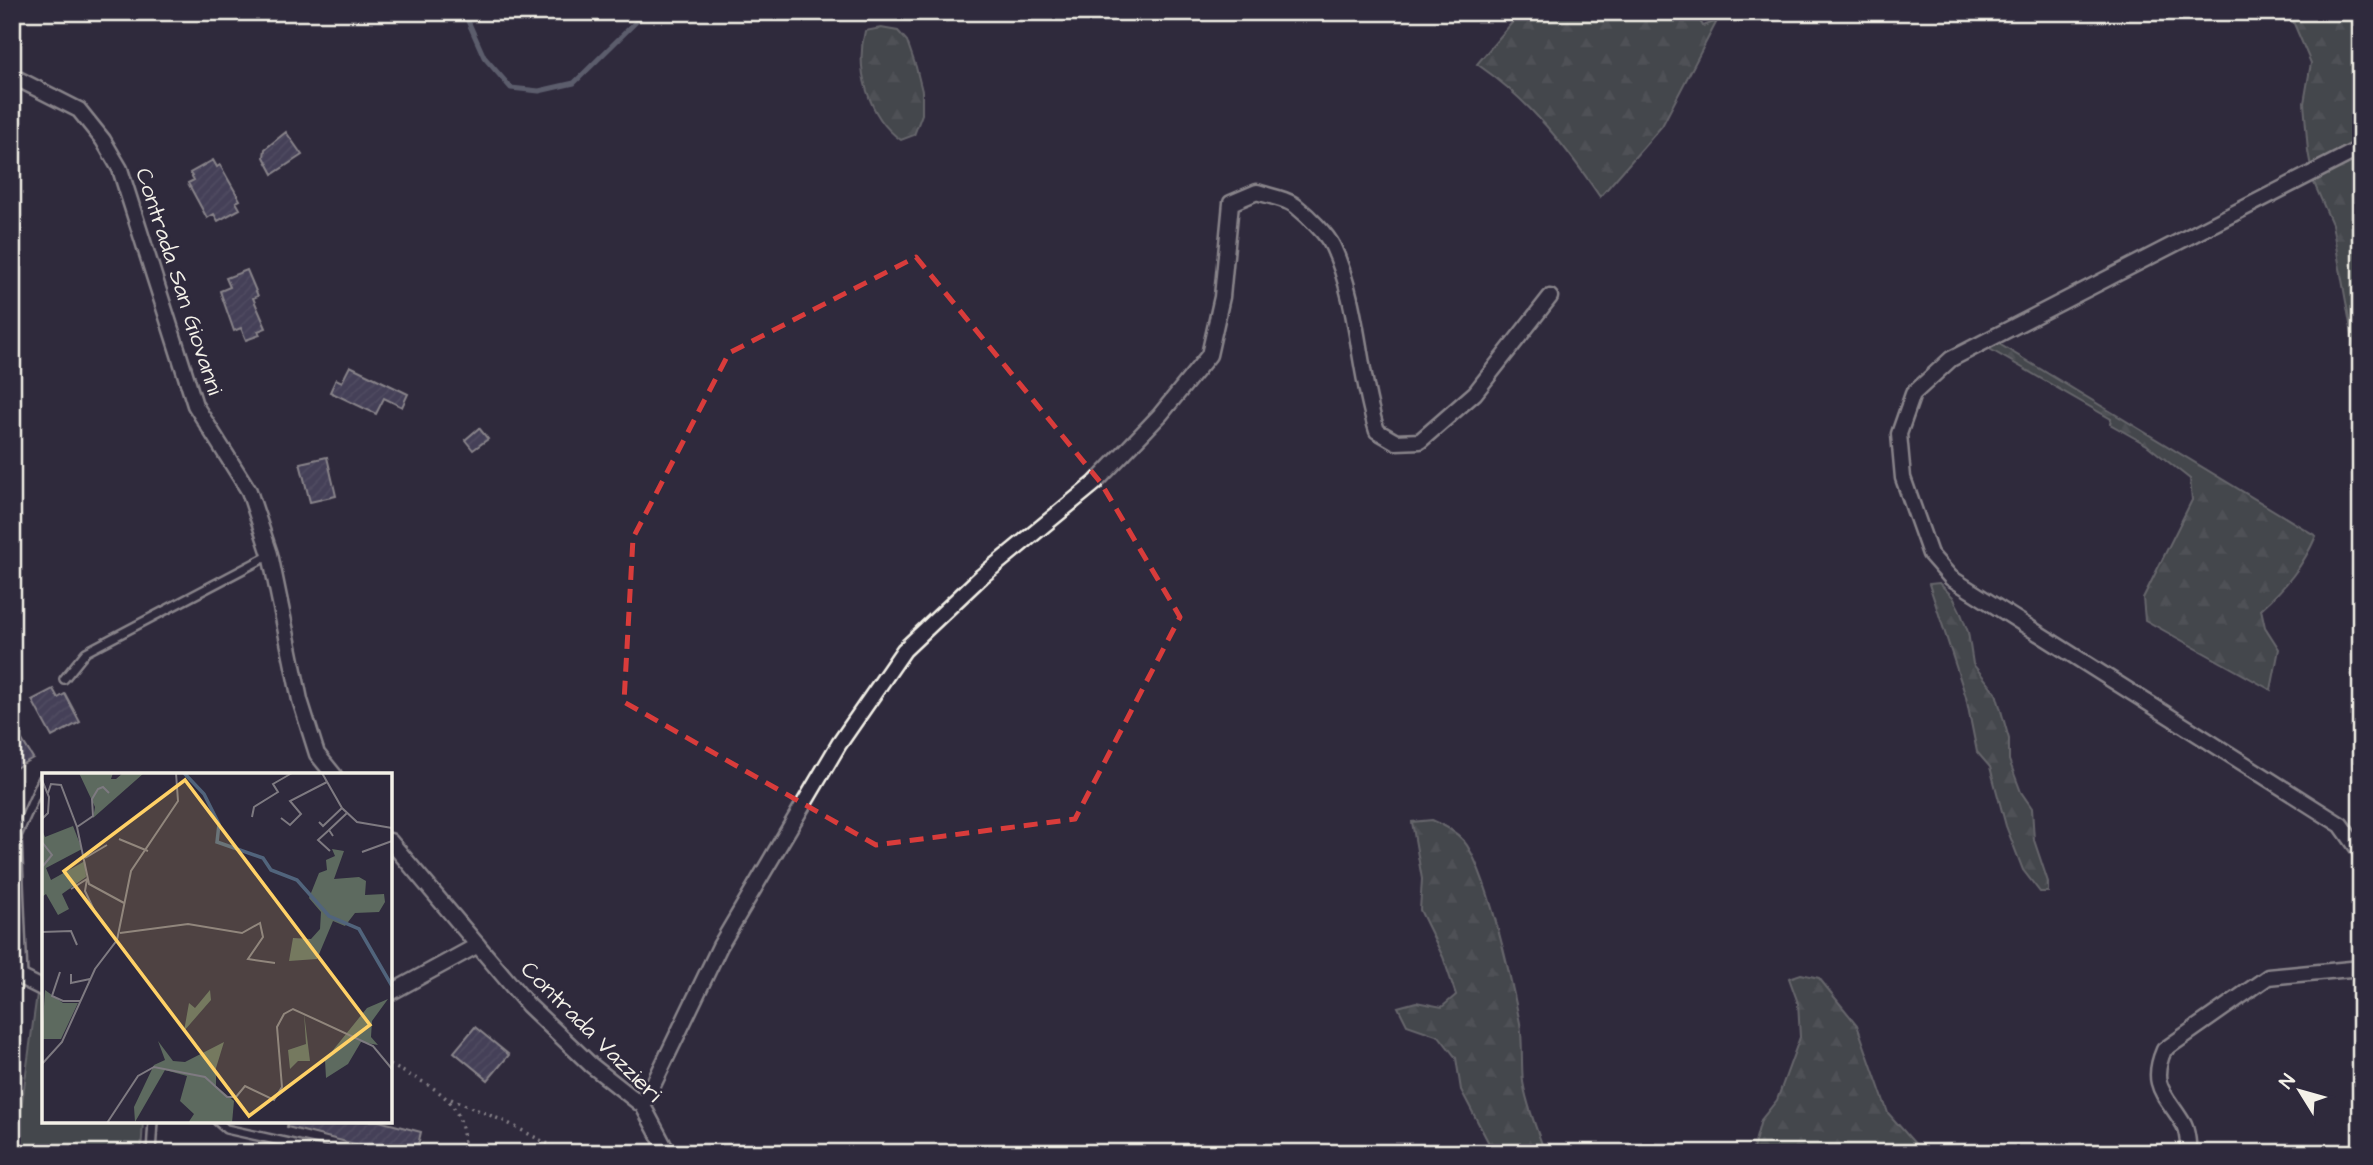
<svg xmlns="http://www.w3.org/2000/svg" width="2373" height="1165" viewBox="0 0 2373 1165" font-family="'Architects Daughter',sans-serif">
<defs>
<pattern id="forest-firs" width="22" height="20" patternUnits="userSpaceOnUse" patternTransform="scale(1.75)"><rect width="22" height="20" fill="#5d6a5f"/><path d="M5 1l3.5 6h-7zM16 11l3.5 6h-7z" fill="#758076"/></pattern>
<pattern id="building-hatch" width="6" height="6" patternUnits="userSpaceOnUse" patternTransform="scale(1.75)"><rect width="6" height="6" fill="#5f5c7a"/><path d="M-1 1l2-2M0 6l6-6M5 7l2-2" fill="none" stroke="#77748d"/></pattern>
</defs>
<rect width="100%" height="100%" fill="#2f2a3d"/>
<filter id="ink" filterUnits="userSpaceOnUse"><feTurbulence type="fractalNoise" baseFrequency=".0143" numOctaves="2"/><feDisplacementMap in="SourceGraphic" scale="14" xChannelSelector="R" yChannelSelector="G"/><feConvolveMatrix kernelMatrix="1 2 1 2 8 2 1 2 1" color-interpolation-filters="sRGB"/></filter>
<g filter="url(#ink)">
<path fill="#5d6a5f" stroke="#a8aea4" stroke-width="2" d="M37,994L44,998V1121H143L141,1153H15Z"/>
<path fill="url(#forest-firs)" stroke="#a8aea4" stroke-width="2" d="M1521,12H1695L1703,26L1717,21L1662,126L1600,197C1565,145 1529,100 1477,64Z
M2289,12H2361V385L2332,224L2314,183L2308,151L2304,103L2311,63Z
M881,28L898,31L907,41L916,67L922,91V114L914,135L901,140C868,117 855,68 865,31Z
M1999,344L2316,536C2303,566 2286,587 2261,609L2265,627L2279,649L2271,690L2145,620L2143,598L2192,500L2190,479L2147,445L2110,424L2111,419L1988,348Z
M1939,583L1953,597L1960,611L1968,632L1973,664L1996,693L2009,739V760L2021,792L2032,808L2034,840L2048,882V892H2040L2023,870L2006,826L1990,767L1977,752L1966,697L1929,584Z
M1432,820C1444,825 1454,830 1463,840C1487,868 1512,984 1520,1023C1523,1042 1521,1062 1523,1082C1527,1107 1537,1129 1545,1153H1494L1461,1090L1456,1058L1439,1036L1407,1025L1398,1007L1416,1002L1442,1007L1456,995L1443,957L1420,910L1422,879L1412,822Z
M1801,974L1819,978L1857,1025L1888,1113L1917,1146L1927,1153H1752L1761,1120L1777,1100L1800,1037L1798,1003L1789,978Z"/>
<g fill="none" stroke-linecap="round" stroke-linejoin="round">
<path stroke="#929ca7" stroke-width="5" d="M464,12L484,57L511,88L539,91L574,83L646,12"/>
</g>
<path fill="url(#building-hatch)" stroke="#f4f1e8" stroke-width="2" d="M286,132L302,155L273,174L264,157L265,149Z
M213,160L217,167L220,165L240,200L236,202L240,209L218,221L214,214L207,218L188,183L194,180L190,173Z
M247,270L258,296L253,298L266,328L258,331L260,335L246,340L241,328L234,331L220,291L230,287L226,278Z
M350,366L408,394L402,407L384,398L376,414L330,392L336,379L342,382Z
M479,428L488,439L473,450L465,440Z
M327,457L336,496L310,502L300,463Z
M53,689L58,698L65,694L80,722L52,737L32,700Z
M12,724L33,758L12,770Z
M475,1027L509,1055L488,1080L454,1052Z
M288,1121H379L421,1132L416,1153H390L287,1127Z"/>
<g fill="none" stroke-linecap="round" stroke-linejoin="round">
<defs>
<path id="lane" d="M64,679L86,652L270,555
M23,977L17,836L43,778
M217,1121L226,1129L335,1153
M151,1153L153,1121"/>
<path id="street" d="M12,76L79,110L103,140L120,169L195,405L249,491L270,554L300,700L317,754L334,775
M2361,148L1951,359L1913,394L1899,434L1903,478L1930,554L1951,578L2341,825L2361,853
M390,841L528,1005L591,1065L643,1106L668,1153
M12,973L44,989
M390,993L478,945
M643,1106L720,946L839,744L904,650L982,576L1095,483L1160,415L1209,355L1222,297L1231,203L1257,192C1269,196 1288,199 1297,207C1308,216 1327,234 1333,247C1359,304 1358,372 1377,431L1396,442L1420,441L1475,393L1550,297
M2189,1153C2188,1144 2188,1133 2184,1125C2167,1095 2148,1087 2164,1050L2268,977L2361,968"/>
</defs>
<use href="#lane" stroke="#f4f1e8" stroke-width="12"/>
<use href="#street" stroke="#f4f1e8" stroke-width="19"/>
<path stroke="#f4f1e8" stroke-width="3.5" stroke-dasharray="2 5" stroke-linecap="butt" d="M390,1065C434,1088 466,1097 464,1153
M451,1099L504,1121L565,1153"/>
<use href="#lane" stroke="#2f2a3d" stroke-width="7"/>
<use href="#street" stroke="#2f2a3d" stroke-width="14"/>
</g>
</g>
<path d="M0 0H2373V1165H0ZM916,257L1101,483L1180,617L1075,819L876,845L624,702L633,538L729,353Z" fill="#2f2a3d" fill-opacity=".55" fill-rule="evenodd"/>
<path fill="none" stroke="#d93c3b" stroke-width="5" stroke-dasharray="14 9" stroke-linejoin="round" d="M916,257L1101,483L1180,617L1075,819L876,845L624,702L633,538L729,353Z"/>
<g text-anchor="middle" stroke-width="5" stroke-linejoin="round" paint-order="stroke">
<g font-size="23" fill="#f4f1e8" stroke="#2f2a3d">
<text transform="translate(180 281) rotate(72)" y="8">Contrada San Giovanni</text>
<text transform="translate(592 1031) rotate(45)" y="8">Contrada Vazzieri</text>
</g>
</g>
<g transform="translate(42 773)">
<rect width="350" height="350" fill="#2f2a3d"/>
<path d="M37,0H71L69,6H74L81,0H102L51,45L53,34ZM31,53L40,76L4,95L9,107L43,88L44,104L20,121L27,136L16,142L4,121L0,124V57L3,64ZM3,217L21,230H36L19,266H0Z" fill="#5d6a5f"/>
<path d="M290,76L302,78L292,106L317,104L324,108L323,122L342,121L343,129L337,139L313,140L303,153L291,148L275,186L247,188L251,165L269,166L278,156L279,139L267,125L277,100L285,97L284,87L293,83ZM168,217L169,227L142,258L147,230L153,235ZM346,226L330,248L329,264L336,272L319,269L306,291L284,305L283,287L325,235ZM262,240L268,288H256L248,296L246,277L264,271ZM116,268L131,288L143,289L182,269L174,295V313L192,328L190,350H146L152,341L138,328L145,303L123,297L93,349L92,334L112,292L123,287Z" fill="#5d6a5f"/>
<path fill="none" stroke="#51647c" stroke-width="3.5" d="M142,0L162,21L177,51L175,69L221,85L229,97L255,107L287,143L317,156L350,213"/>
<path fill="none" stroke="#7e7a81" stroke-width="2" d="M280,0L300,35L315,49L350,55M0,7L7,24L6,40L0,46M6,20L9,11L19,12L35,54L47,111L82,130M210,44L212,34L236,19L231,11L250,0M239,45L248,52L259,41L248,28L285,9M277,49L281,53L300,35M35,54L51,43L50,26L56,16L61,14L67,20M287,57L276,67L288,78M291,63L287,57L305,40M77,66L106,78M0,69L10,82L1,93M320,79L350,68M43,85L65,72M29,116L45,106L43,118L52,137M0,159L29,158L35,172M78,160L146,151L200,160L218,150L221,164L206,186L233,190M18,199L10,223L21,228H38M29,201V210L48,206M0,291L20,269L53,196L75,167L89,98L136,28L134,0M65,350L96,303L112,294L163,304L185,324H194L203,313L232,327L240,314L235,254L242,241L251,236L331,273L350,296"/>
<path fill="#ffd166" fill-opacity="0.15" stroke="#ffd166" stroke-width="3.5" d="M143,7L328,252L207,343L22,98Z"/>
<rect width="350" height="350" fill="none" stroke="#f4f1e8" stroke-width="3.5"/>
</g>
<rect width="2373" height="1165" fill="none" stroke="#2f2a3d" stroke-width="42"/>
<rect x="21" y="21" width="2331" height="1123" fill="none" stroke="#f4f1e8" stroke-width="2.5" filter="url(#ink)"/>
<g transform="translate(2300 1091) rotate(307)" stroke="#2f2a3d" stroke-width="5" paint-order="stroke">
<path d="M0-5L12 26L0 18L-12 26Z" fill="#f4f1e8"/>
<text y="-10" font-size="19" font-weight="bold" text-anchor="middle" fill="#f4f1e8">N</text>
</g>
</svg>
